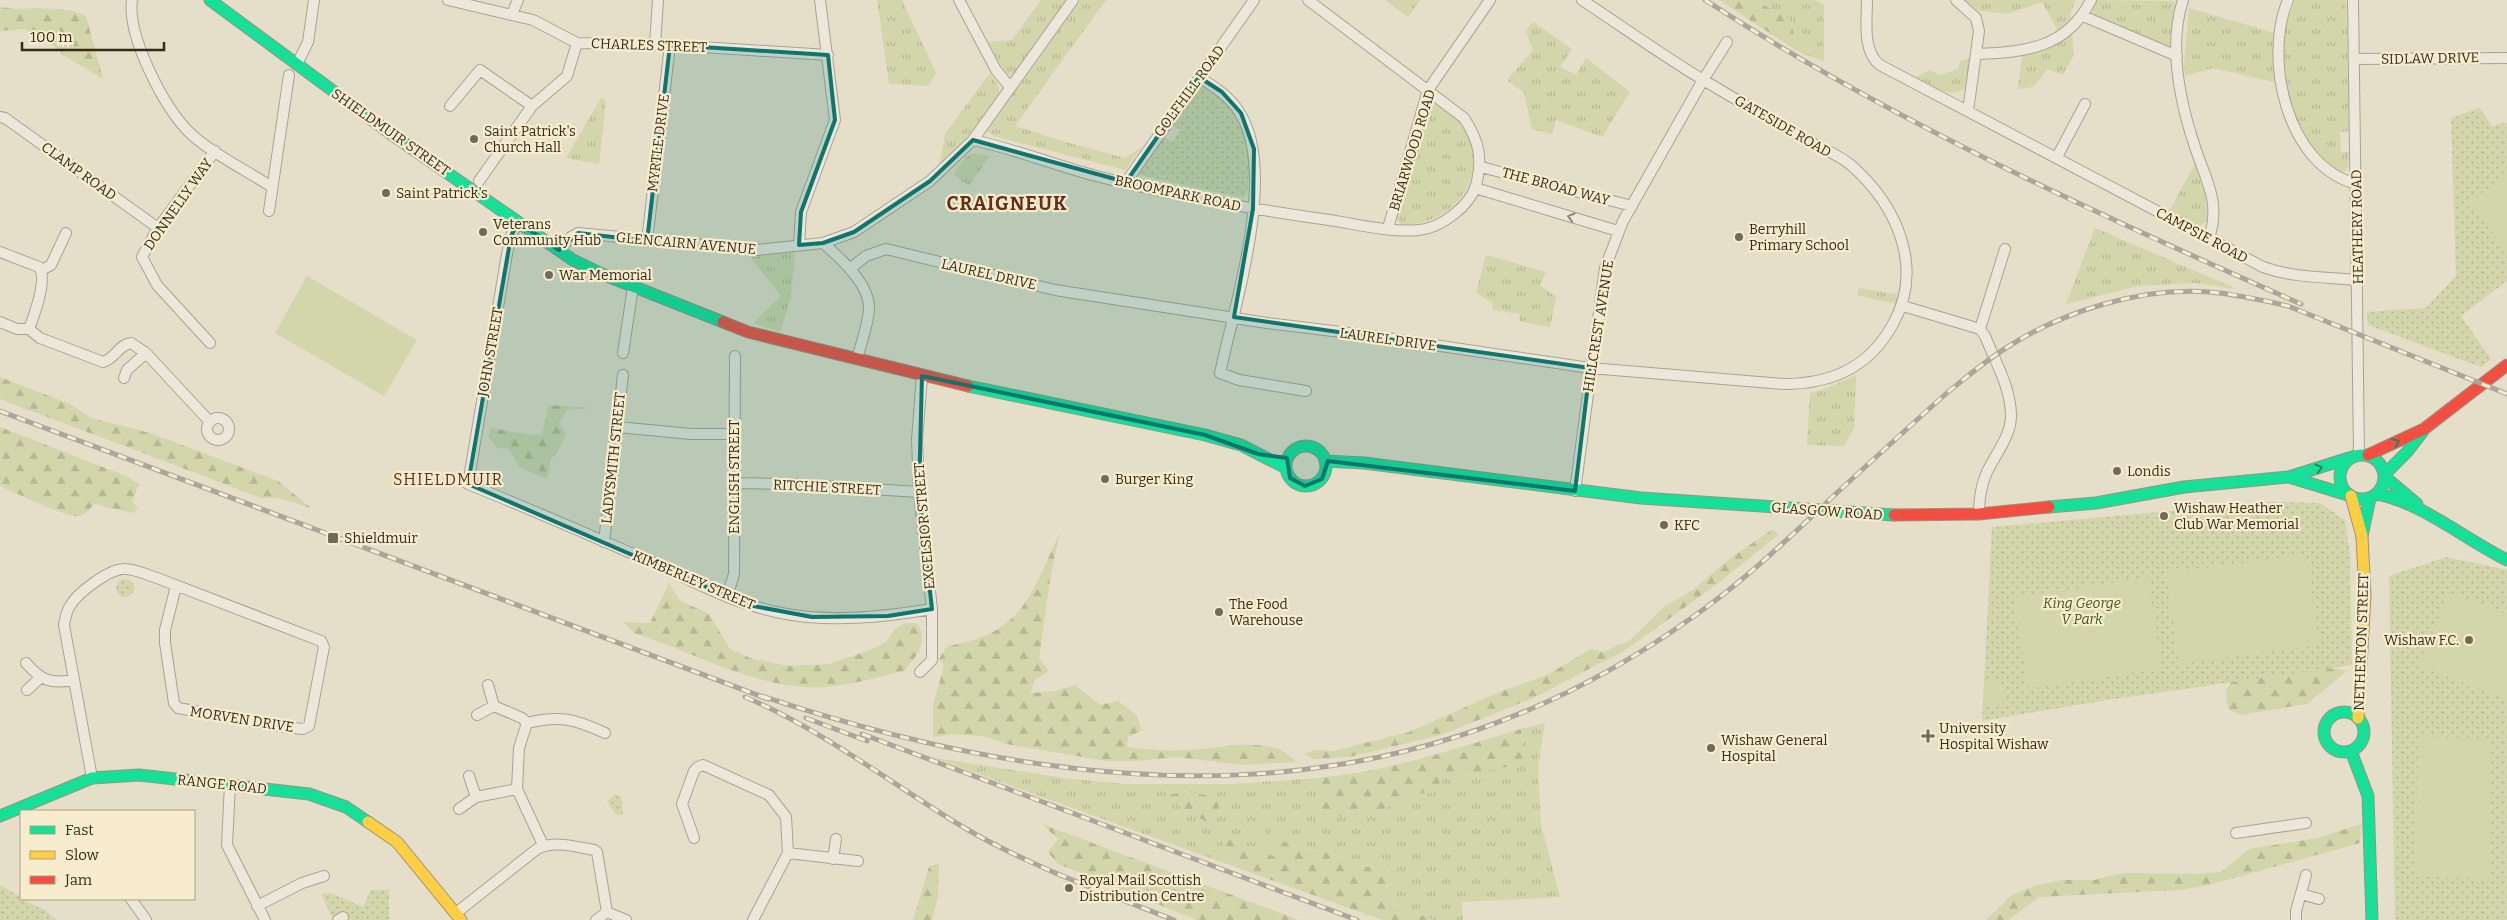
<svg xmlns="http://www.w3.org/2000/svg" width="2507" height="920" viewBox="0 0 2507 920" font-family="Bitter,serif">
<defs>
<pattern id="grass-tufts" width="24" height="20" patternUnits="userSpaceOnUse" patternTransform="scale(1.25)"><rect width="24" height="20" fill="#d3d5ab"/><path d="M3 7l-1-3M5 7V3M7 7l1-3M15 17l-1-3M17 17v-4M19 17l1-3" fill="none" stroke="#b6b793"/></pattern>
<pattern id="forest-firs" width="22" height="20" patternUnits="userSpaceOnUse" patternTransform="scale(1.25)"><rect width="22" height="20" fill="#d3d5ab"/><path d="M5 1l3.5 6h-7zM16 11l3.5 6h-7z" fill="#b6b793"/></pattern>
<pattern id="park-dots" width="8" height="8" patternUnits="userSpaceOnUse" patternTransform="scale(1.25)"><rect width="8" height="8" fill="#d3d5ab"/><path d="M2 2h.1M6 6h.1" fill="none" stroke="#b6b793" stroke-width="1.8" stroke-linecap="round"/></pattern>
</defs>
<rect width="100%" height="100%" fill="#e5dec9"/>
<path fill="url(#grass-tufts)" d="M877,0H902L936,73L928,86L889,84Z
M1041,0H1069L1016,73L1010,75L1005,72L988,42L1012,40Z
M1078,0H1106L1015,126L1062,141L1125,158L1142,147L1125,170L994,136L988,132L987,126Z
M1385,0H1420L1408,17Z
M1755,0H1815L1824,5V62L1799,52L1790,20Z
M1964,0H2076L2070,13L2072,22L2059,33L2042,2L2007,14L1979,11Z
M2095,0L2174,1L2177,6L2171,44L2168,47L2095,17L2092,8Z
M2295,0H2346L2349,131L2340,132L2341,152H2349L2348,167L2343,173C2333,172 2322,160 2316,153C2290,123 2279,76 2284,37C2285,25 2291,12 2295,0Z
M2189,8L2275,33L2274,82L2213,68L2185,76L2184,63Z
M1533,22L1572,49L1560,67L1576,75L1586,58L1630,92L1602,137L1556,120L1552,134L1532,129L1524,93L1507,80L1533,50L1526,31Z
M2072,34L2074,54L2063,75L2048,69L2033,87L2018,89L2022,55L2051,46Z
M1971,57L1967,86C1953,102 1930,84 1915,77L1930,70L1940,75L1958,69L1960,61Z
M990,73L998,85L1000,95L947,162L939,167L945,134Z
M601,98L606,100L599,164L566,158Z
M1436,104C1446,111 1462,120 1467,132C1490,180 1450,227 1400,224L1396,214L1428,106Z
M974,153L990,156L969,186L953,174L966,157Z
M2195,164L2206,196L2207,221L2200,226L2169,211Z
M2095,228L2237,289L2195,283L2138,286L2066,304Z
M795,252L791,297L780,332L753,323L781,296L750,257Z
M1486,255L1546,272L1540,285L1556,297L1550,327L1519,321L1520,314L1492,310L1493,303L1476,293Z
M1859,288L1899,295L1896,304L1857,295Z
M1856,375L1854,428L1844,446L1807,445L1810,393L1825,389Z
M1545,723L1538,766L1541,824L1560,897L1462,902L1463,920H1433L1378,898V891L1390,886L1398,875L1382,866L1361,867L1331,853L1305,849L1280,840L1256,827L1288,863C1265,854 1250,841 1225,851L1238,868L935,758L1064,778L1125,784H1235L1317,778L1324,798L1393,805L1413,794L1432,793L1443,778C1469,776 1493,767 1520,766L1524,754L1521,729Z"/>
<path fill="url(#forest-firs)" d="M1719,0H1755L1790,20L1799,52Z
M0,7C26,12 63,3 86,16L103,79L63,55L52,44L24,29L0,31Z
M0,377L70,404L91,418L150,433L278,481L311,508L279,498H261L0,399Z
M549,405L587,408L567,410L559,423L566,435L557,452L550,460V470L546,479L519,467L509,449L497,448L488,437L491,428L531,435L542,434Z
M0,427L126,476L139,484L132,501L138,509L134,513L94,504C90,509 86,514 80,516C69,519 14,492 0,486Z
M1773,529L1778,535L1716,585L1624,651L1531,699L1441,735L1349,757L1312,759L1304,754L1315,750L1333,751L1409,732L1502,691L1547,675L1591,649L1603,652L1629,641L1665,606L1693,590L1728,560Z
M1060,532L1051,573L1039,658L1049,671L1035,680L1030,693L1055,691L1075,685L1100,705L1118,701L1137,715L1141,731L1128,737L1127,747C1148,750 1167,751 1189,750C1220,749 1272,733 1296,762L1242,765L1177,757L1135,761H1106L1007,744L982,736L952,734L933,737V705L944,666L939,659L947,646C1024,634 1031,594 1060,532Z
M669,583L679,600L709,614L730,649L750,658L788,666L829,664L870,650L886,642L895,629L905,623H917C929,641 917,656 904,671C874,678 839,689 807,687C746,684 691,651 634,633L624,622L650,623Z
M2322,667L2347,671L2307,704L2240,715L2228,709L2226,691L2233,679Z
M1521,729L1524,754L1520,766C1493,767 1469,776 1443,778L1432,793L1413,794L1393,805L1360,817L1333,815L1314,808L1313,803L1324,798L1317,778C1387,772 1454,749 1521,729Z
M1189,792L1221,798L1214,827C1198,816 1180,809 1166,795Z
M1042,824L1299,920H1197L1058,864L1048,852L1058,839Z
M2361,824L2360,843L2205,886L2178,890L2039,897L2008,920H1986L2013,894L2038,885L2062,880H2094L2124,873L2199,874L2221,872L2249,849L2318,838Z
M1255,826L1280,840L1305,849L1331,853L1361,867L1382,866L1399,874L1390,886L1378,891V898L1433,920H1382L1238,868L1225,851L1221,835L1225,830L1238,845L1257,849L1287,862L1260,836Z
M939,863L938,897L932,920H913L929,867Z"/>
<path fill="url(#park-dots)" d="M1201,86C1211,87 1217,93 1223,100C1250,130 1252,156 1247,194L1243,198L1138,175L1163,136L1172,142L1180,130L1172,124L1196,90Z
M2479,108L2492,126L2507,122V281L2461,316L2491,359L2481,367L2368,325L2367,312L2426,308L2456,276L2451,118Z
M2271,502L2320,503L2345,520L2350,554L2352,665L2107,700L1982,721L1992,527Z
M2446,557L2507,570V920H2395L2389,576Z
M116 588a9 9 0 1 1 18 0a9 9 0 1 1-18 0Z
M615,794L621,797L623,814L617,815L607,802Z
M0,885L21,897V899L46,911L57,920H0Z
M371,890H389V920H340L331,915L321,894L330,893L363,907Z"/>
<path fill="#d3d5ab" d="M2507,175V250L2506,251L2470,202Z
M307,276L417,340L384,396L275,333Z
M2306,554L2319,645L2179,664L2166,573Z
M2148,577L2162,668L2028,689L2014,598Z
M2448,592L2507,614V699L2420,666Z
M1998,679L2003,685V705L1983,707L1985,681Z
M2418,737L2491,738L2489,878L2416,877Z"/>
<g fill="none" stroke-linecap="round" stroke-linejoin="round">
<defs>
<path id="street" d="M132,0C127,36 163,105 188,131C206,150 249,172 272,187
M448,0L533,20L577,43L670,45L828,55
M959,0L996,70L1010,87
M1867,0C1867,21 1862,51 1880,65L2263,267C2294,278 2325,277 2357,280
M1956,0L1976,18L1979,31L1968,111
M2183,0C2168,46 2180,102 2195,147C2206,181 2221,202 2209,238
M2288,0C2263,59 2287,167 2357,184
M2353,0L2359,454
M512,14L518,0
M2083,16L2177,56
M655,45L658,0
M1977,54C2026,52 2067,48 2091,0
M2354,59L2507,58
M297,64L308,42L314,0
M1199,77C1215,87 1232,98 1241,115C1277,175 1234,307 1220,373L1239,380L1306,391
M450,106L480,70L532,106
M0,117L5,118L158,228
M973,140C1015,149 1054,165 1096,176C1170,195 1246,208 1322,219C1353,223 1388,233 1419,230C1441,228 1470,206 1476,185C1483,158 1479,141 1464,118L1308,0
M2057,157L2085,104
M1481,167L1632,206
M479,181L532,106L567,76L577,43
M1126,182L1254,0
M1475,188L1618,231
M269,211L289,75
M518,222L511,236L507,254L468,484C528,508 587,534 647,560C690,580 734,604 781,613C829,623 884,617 932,609
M1388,228L1428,90L1490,0
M647,241L670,45
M823,243C840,258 870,284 869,309C868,326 861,343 857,359
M799,245L801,212L835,120L820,0
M559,250L571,237L578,233L757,250L823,243L854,232L930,181L973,140L1073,0
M0,252L39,267C48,278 34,316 29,329L40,338L103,362C116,358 118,345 131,343L146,353L210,422
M851,268L866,256L886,249L1055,290L1267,323L1366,335L1590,368L1783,384C1831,384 1869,368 1893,324C1924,268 1898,207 1852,166C1841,156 1823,149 1810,142C1775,122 1740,102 1705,81C1663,56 1623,27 1582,0
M42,270L51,265L66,233
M1903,306L1980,329L1985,336C1995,361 2011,388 2011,416C2011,436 1995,455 1987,472C1981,485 1979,500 1979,514
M0,322L17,329H29
M1980,329L2005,249
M210,343L157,285L142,257L158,228L215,151
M623,353L633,287
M124,378L127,370L146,353
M207 429a11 11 0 1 1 22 0a11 11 0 1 1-22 0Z
M617,427L691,434H734
M735,483L791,484L919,492
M1575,491L1605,268L1623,221L1703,80L1727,42
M604,542L623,375
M727,597L734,574L735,356
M26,663C42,681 50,684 74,680
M920,672L932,660V609L919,492L917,440L922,376
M488,685L494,706
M27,690L40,678
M477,715L494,706L522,718L527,723L519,748L517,789L543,845
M527,723C560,715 575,719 605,733
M469,776L476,797
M92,778L64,625C65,619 66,612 70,606C77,593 108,570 123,569C134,568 147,575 157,578L321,641L324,647L309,726L303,729L285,727L178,708L174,703L165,643V630L176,586
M230,784L227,845L265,920
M459,809L476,797L517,789
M2236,833L2306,823
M694,838L682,804L694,771L698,767L703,765L769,795L786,817L788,853L753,920
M788,853L858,861
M833,859L836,839
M2301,894L2319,899
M131,899L146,920
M257,906L302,883L324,876
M456,913L537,849C554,840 576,847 594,850L597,852L607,912L626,920
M338,920L343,917
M596,920L607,912
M2296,920V911L2306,875"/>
<path id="fast" d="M210,0L394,136L573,260L602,274L723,322
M968,386L1205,435L1241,445L1286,468
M1286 466a20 20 0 1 1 40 0a20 20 0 1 1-40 0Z
M2340 477a22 22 0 1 1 44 0a22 22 0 1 1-44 0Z
M1325,461L1364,463L1641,498L1894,515
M2385,474L2407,452L2423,431
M2289,477L2348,495
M2385,477L2417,504
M2377,494C2421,502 2466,540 2507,560
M2049,507L2096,503L2184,487L2289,477L2349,458
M2362,536L2370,498
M2324 732a20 20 0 1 1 40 0a20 20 0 1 1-40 0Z
M2351,751L2368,796L2372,920
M0,816L92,778L139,775L309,794L346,807L368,822"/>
<path id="slow" d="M2351,496L2362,536L2365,596L2358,718
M368,822L397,842L461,920"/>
<path id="jam" d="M723,322L748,332L968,386
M2368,455L2424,429L2507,365
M1894,515L1979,514L2049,507"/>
</defs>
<use href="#street" stroke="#a9a293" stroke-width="12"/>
<use href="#fast" stroke="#999283" stroke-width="13"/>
<use href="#slow" stroke="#999283" stroke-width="13"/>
<use href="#jam" stroke="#999283" stroke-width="13"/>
<use href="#street" stroke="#ece7db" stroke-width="10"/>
<use href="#fast" stroke="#16e098" stroke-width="11"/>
<use href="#slow" stroke="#ffcf43" stroke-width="11"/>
<use href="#jam" stroke="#f24e42" stroke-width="11"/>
<defs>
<path id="rail" d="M1705,0C1893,122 2097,214 2301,304
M0,411L768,699
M762,696C1084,803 1401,825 1690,619C1745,581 1792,535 1840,490C1876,457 1912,424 1948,392C1967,377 1985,361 2006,348C2063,311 2141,287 2209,292C2236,294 2262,300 2288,306L2507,394
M745,697C823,730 890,783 963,827C1029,866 1103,892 1174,920
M806,718L867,741
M862,734L1357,920"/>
</defs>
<use href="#rail" stroke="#aaa69c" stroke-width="5"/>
<use href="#rail" stroke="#f7edce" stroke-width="3" stroke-dasharray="9" stroke-linecap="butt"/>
</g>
<defs><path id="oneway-chevron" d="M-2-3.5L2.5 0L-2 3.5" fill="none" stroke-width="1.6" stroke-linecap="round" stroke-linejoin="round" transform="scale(1.25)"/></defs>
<use stroke="#92887b" href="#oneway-chevron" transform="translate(1571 217) rotate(-164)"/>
<g stroke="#26855a">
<use href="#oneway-chevron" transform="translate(2396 442) rotate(-24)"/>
<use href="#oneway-chevron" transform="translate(2319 468) rotate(-17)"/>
</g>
<path fill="#0f766e" fill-opacity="0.2" stroke="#0f766e" stroke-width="4" stroke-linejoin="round" d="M670,45L828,55L835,120L801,212L799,245L823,243L854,232L930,181L973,140L1126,182L1199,77L1222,92L1241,113L1254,149L1253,209L1234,317L1590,368L1575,491L1328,461L1322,479L1305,486L1290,478L1287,458L1258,454L1205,435L922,376L919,492L932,609L888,616L812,617L748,605L468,484L511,236L518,222L559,250L578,233L647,241Z"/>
<g fill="#746958" stroke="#f7edce" stroke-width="2">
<circle cx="474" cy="139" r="5"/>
<circle cx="386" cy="193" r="5"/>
<circle cx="483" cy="232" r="5"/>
<circle cx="1739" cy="237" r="5"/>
<circle cx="549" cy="275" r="5"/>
<circle cx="2117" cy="471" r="5"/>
<circle cx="1105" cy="479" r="5"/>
<circle cx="2164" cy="516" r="5"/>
<circle cx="1664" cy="525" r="5"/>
<rect x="327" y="532" width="12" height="12" rx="2.5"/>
<circle cx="1219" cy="612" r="5"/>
<circle cx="2469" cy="640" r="5"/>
<path d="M1925.5 728.5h5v5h5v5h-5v5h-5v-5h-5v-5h5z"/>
<circle cx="1711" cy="748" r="5"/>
<circle cx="1069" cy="888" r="5"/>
</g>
<g text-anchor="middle" stroke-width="4.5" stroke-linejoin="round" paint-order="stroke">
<g font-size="14" fill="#372a1b" stroke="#f7edce">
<text transform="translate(649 45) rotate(2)" y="5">CHARLES STREET</text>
<text transform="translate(2430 58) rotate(-1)" y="5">SIDLAW DRIVE</text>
<text transform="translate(1189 91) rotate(-54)" y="5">GOLFHILL ROAD</text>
<text transform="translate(1783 126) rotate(30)" y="5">GATESIDE ROAD</text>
<text transform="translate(391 132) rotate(35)" y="5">SHIELDMUIR STREET</text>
<text transform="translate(658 143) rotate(-83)" y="5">MYRTLE DRIVE</text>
<text transform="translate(1412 150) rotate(-73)" y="5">BRIARWOOD ROAD</text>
<text transform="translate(79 171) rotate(36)" y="5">CLAMP ROAD</text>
<text transform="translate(1556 186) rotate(15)" y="5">THE BROAD WAY</text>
<text transform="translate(1178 193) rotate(12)" y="5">BROOMPARK ROAD</text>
<text transform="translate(178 204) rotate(-55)" y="5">DONNELLY WAY</text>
<text transform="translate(2357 227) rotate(-91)" y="5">HEATHERY ROAD</text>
<text transform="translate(2202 235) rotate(28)" y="5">CAMPSIE ROAD</text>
<text transform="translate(686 243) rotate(5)" y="5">GLENCAIRN AVENUE</text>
<text transform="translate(989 274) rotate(13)" y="5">LAUREL DRIVE</text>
<text transform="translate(1598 326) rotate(-81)" y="5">HILLCREST AVENUE</text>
<text transform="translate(1388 339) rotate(8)" y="5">LAUREL DRIVE</text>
<text transform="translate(490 352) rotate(-80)" y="5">JOHN STREET</text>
<text transform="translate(613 458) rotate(-84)" y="5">LADYSMITH STREET</text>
<text transform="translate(734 477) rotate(-90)" y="5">ENGLISH STREET</text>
<text transform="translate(827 487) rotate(3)" y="5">RITCHIE STREET</text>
<text transform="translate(1827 511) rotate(4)" y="5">GLASGOW ROAD</text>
<text transform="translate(924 526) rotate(-95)" y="5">EXCELSIOR STREET</text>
<text transform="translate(694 580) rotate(23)" y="5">KIMBERLEY STREET</text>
<text transform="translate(2361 642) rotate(-88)" y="5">NETHERTON STREET</text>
<text transform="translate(242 719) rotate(9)" y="5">MORVEN DRIVE</text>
<text transform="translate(222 784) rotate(6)" y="5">RANGE ROAD</text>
</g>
<g font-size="14" fill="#372a1b" stroke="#f7edce" text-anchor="start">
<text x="484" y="136">Saint Patrick's<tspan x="484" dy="16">Church Hall</tspan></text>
<text x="396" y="198">Saint Patrick's</text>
<text x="493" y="229">Veterans<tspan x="493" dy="16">Community Hub</tspan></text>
<text x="1749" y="234">Berryhill<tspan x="1749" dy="16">Primary School</tspan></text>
<text x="559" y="280">War Memorial</text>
<text x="2127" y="476">Londis</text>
<text x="1115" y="484">Burger King</text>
<text x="2174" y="513">Wishaw Heather<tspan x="2174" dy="16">Club War Memorial</tspan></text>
<text x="1674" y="530">KFC</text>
<text x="344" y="543">Shieldmuir</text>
<text x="1229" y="609">The Food<tspan x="1229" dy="16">Warehouse</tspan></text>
<text x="2459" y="645" text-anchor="end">Wishaw F.C.</text>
<text x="1939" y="733">University<tspan x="1939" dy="16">Hospital Wishaw</tspan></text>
<text x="1721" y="745">Wishaw General<tspan x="1721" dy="16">Hospital</tspan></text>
<text x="1079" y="885">Royal Mail Scottish<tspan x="1079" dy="16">Distribution Centre</tspan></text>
</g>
<g font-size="14" font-style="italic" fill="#455521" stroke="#f7edce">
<text x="2082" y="608">King George<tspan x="2082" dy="16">V Park</tspan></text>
</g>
<g font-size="16" letter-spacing="1" fill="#662d19" stroke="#f7edce">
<text x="448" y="485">SHIELDMUIR</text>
</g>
<g font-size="19" font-weight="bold" letter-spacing="1" fill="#662d19" stroke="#f7edce">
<text x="1007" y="210">CRAIGNEUK</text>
</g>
</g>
<rect x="20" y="810" width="175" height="90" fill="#f7edce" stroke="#aa9f86"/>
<rect x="30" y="826" width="25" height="8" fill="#16e098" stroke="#aa9f86"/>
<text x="65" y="835" font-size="15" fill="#372a1b">Fast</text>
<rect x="30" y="851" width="25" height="8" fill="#ffcf43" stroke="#aa9f86"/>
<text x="65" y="860" font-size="15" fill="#372a1b">Slow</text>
<rect x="30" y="876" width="25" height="8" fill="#f24e42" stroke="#aa9f86"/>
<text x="65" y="885" font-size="15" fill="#372a1b">Jam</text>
<path d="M22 42v8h142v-8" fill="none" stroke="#372a1b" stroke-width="2.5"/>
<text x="30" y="42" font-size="15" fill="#372a1b" stroke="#f7edce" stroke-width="4" paint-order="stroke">100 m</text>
</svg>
